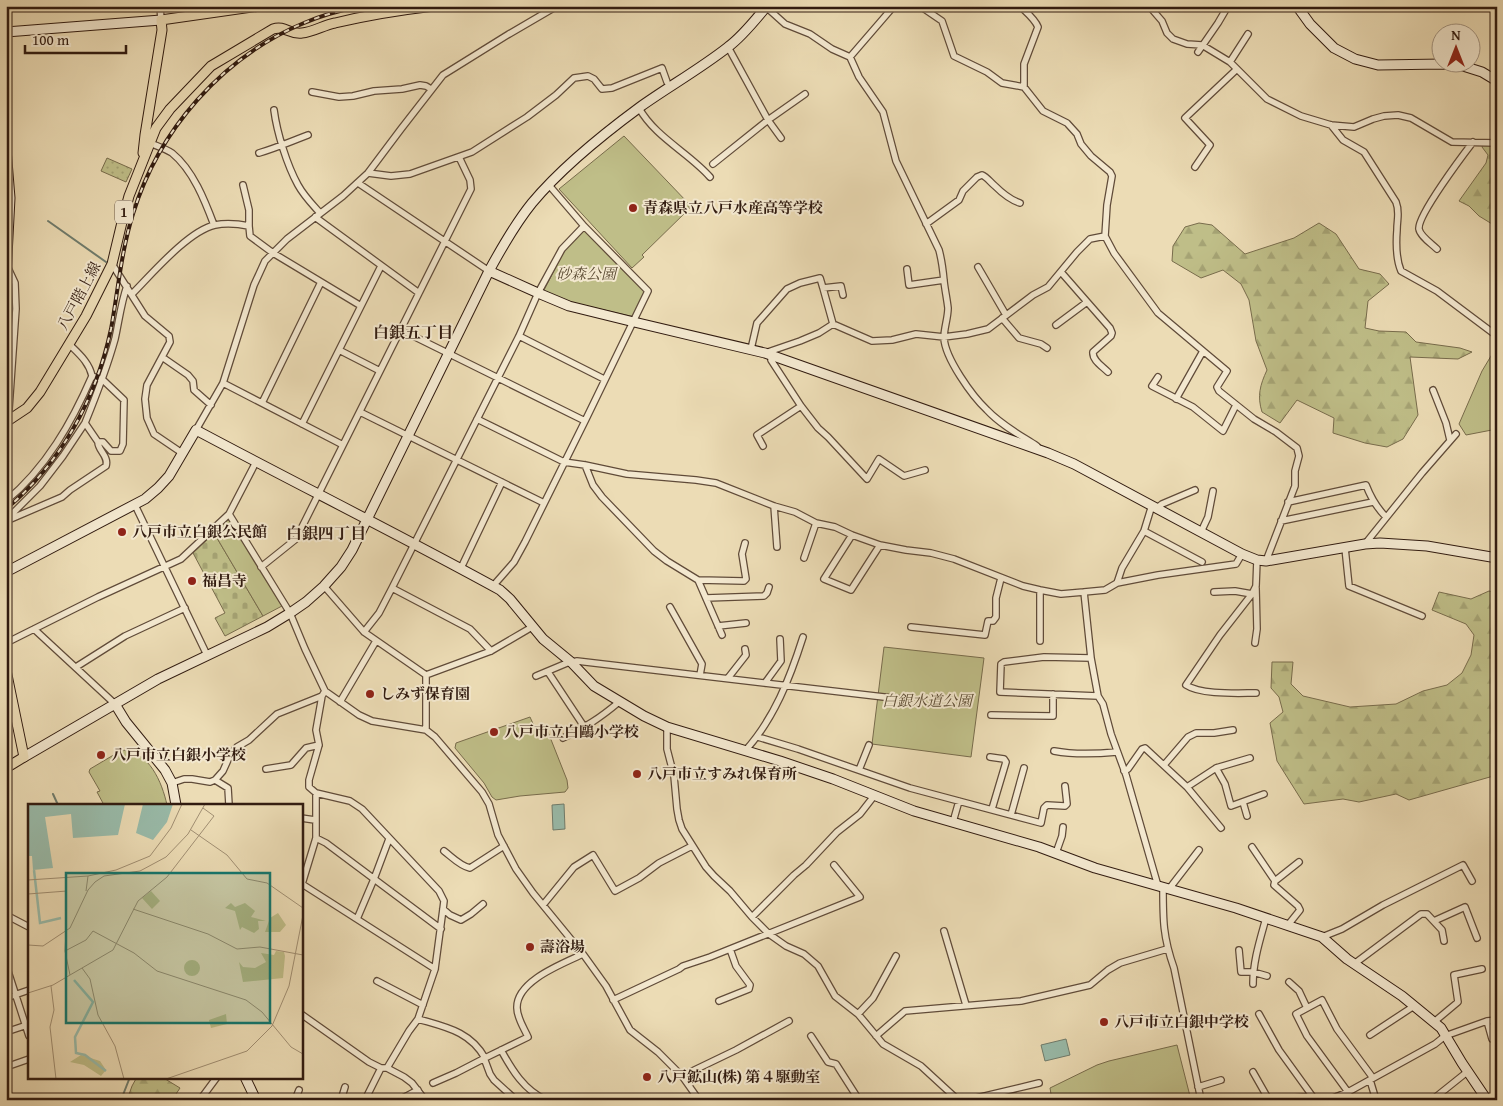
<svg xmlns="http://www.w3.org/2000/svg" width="1503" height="1106" viewBox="0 0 1503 1106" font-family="'Gentium Book Plus','Noto Serif JP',serif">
<defs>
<pattern id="grass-dots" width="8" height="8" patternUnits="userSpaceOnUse" patternTransform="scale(1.25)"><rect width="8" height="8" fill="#bfbe88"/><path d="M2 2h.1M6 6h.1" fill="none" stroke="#a5a374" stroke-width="1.8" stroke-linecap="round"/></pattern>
<pattern id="forest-firs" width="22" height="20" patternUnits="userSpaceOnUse" patternTransform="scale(1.25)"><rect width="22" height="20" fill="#bfbe88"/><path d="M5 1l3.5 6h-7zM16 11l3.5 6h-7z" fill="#a5a374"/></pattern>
<pattern id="cemetery-stones" width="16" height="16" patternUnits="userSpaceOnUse" patternTransform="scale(1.25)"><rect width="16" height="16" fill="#bfbe88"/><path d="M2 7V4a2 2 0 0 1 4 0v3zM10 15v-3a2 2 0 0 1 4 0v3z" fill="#a5a374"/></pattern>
</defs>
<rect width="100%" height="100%" fill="#ecdcb5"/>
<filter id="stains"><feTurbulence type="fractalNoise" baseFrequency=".004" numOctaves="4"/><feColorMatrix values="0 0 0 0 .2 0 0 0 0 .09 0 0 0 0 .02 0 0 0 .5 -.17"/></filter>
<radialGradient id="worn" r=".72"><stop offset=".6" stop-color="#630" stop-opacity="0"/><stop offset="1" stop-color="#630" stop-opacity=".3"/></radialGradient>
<path fill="url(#grass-dots)" stroke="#786c4c" d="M107,158L132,169L126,182L101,171Z"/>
<path fill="url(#forest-firs)" stroke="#786c4c" d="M1483,144L1497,146V227L1479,216L1469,206L1459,201L1486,163L1488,155L1482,147Z
M1199,223L1212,225L1245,254L1294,238L1319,223L1336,234L1359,269L1380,274L1389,284L1368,301L1365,328L1379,331L1406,332L1416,342L1460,348L1472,352L1458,359L1410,357L1418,415L1403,439L1387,447L1365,443L1333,433L1334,418L1297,400L1280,423L1262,412C1257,396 1260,385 1267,370L1256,341L1249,300L1241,284L1223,270L1201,278L1172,261L1173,246L1185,227Z
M1489,591L1497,593V775L1409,800L1396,794L1359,802L1343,799L1304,804L1277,761L1270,723L1283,712L1279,697L1271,688L1272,662H1293L1291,684L1303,696L1350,707L1396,704L1423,691L1447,685L1462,673L1471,655L1474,635L1466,624L1432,610L1439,592L1471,599Z
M137,1077H162L180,1088L172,1100H127L132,1086Z"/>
<path fill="url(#cemetery-stones)" stroke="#786c4c" d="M214,533L263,616L225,636L215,618L225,613L193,553Z"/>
<path fill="#bfbe88" stroke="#786c4c" d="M624,136L689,204V209L642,255L644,257L632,268L559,189Z
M586,230L644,289L645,293L634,316H630L570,302L546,292L544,290L564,251L583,231Z
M1497,346V429L1466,435L1459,424L1482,371Z
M227,520H230L282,606L263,616L214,533Z
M884,647L984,658L971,757L872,744Z
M530,717L535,728L548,732L567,780L568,788L565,792L520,796L496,800L492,797L484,783L455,748L456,743Z
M122,750C149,751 162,782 167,805H104L97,792L100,791L89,772L90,769Z
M1177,1045L1191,1100H1052L1050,1088L1097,1065L1109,1061Z"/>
<path fill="#99bcab" stroke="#6f7c6d" d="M564,804L565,829L553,830L552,805Z
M1066,1039L1070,1055L1045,1061L1041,1045Z"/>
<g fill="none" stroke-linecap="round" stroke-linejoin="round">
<path stroke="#6f7c6d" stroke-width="2" d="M48,221L106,262
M53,794L58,805
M121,1100L130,1077"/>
<defs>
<path id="street" d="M160,6L161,20
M765,6L785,24L810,34L832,49L850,57L859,77L883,112L896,161L939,250C942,261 943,270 944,281C945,290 947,299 948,308C948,318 944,328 944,338C945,358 972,396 987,410C1001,425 1020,435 1037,446
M920,6L942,21L954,56L987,72L1002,83L1024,87L1043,111L1067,123L1077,134L1081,144L1091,156L1110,172L1112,176L1107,205L1105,236L1114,253L1158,313L1227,371L1217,387L1219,391L1254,419L1276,432L1297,448L1299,456L1295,471V486L1266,561
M1020,6C1026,12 1035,19 1038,27L1024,64V87
M1149,6L1162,21L1167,33L1173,39L1187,44L1202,45L1230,62L1267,99L1301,116L1331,125L1354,127L1373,119L1384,116L1398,115L1411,118L1452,142L1497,143
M728,47L768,120L781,138
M1198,52L1218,23L1228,6
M850,57L894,6
M1230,62L1248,34
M312,92L339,97L353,96L374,91L402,89L420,85L426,86L431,89
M639,108C655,137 689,153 710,177
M274,110C277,133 287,165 298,185C304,196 312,204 320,213
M1331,125L1343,140L1364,152L1396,202C1400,212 1397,219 1397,230C1396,243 1396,259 1401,271L1437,291L1497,336
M150,143C157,146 166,149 172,153C193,170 205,201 214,225
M259,153C276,148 292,141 308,135
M713,164L768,120L805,94
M1195,167L1210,145L1185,118L1237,69
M368,173L391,176L410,174L472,152L527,117L556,95L574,78L588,76L594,79L602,89L612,88L662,68L667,82
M358,183L489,271
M243,185L249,210V226
M315,217L419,293
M926,224L959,200L963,191L977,177L982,175C987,177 990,182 995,186C1002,193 1011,200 1020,203
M1437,249C1432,244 1420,236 1419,229C1417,216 1463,155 1473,142
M112,264L145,316L169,336L170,342L147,385L145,399L147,418L154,434L182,453
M978,267L1006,315
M907,269L909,285L944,280
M1061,272L1110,328L1112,333L1111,336L1093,352C1092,360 1102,366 1108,372
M823,288L833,324
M132,294C151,275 188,231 215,225C225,223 239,224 249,226L250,236L273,253L361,306
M1002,318L1019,338L1041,344L1047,348
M1056,325L1087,302
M401,330L585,421L648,291L584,226L548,184
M519,336L604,379
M751,349L757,323L787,289L800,283L820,278L823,288L841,286L843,295
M339,350L380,371
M765,353L800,341L819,333L833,324L872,341L892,340L916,334L944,337L967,334L988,329L1033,295L1048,287L1077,252L1090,239L1105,236
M772,356L771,360L801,406L818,428L828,437L867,479L879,459L904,476L925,470
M162,357L188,375L193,381L194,390L211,405
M1158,377L1152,386L1193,407L1223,431L1236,405
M223,383L343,445
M1433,390L1446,423L1450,440
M1176,399L1203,351
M262,403L321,282
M360,412L544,503
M477,419L564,462L585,465L627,474L696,480L716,483L774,506L795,512L816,523L835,527L852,535L880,545L906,550L931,553L954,559L1023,586L1040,590L1061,594L1084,592L1105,590L1117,583L1122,568L1144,531L1152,505
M85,423C96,396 107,368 115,339C119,321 121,303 127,286
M302,424L381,266
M196,430L223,383L254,285L265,261L287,239L343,196L368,173L401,129L443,75L509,34L557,6
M763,446L757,435L801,406
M6,452L16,309L15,283L8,268
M585,465L593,485L602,497L654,551L667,561L698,580L722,635
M6,501C46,468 72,422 92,376
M1288,502L1366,485C1371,498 1376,507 1386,517
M135,505L207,655
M774,506L777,547
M1157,508L1162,504L1195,490
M229,514L290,613L305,649L325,691L359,715L372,721L426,730L435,737L482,792L489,804L498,835L516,869L533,893L583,954L606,986L630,1030L658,1052L682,1076L699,1100
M8,518L40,486L63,456L85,423L98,442
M6,521L62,497L70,490L106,466C109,456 98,451 98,442H103L111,451H120L123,444L124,400L103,380L92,376C89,362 79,354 69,344
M1281,521L1373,502
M1144,531L1202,562
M1201,532L1208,517L1213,491
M852,535L824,579L851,590L880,545
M1365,544L1422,473L1456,434
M1345,548L1349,586L1422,616
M804,558L816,523
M261,567L296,539L471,189L470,180L459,157
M461,568L502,482
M698,580L744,581L746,579L742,554L745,543
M1117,583L1158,575L1236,564L1242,554
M324,586L364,632L426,675
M493,586L514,562L525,542L585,421
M392,588L470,629L491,651
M1040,590V641
M1084,592L1091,658L1098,696L1103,704L1111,734L1126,775L1158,886
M1214,592L1235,591L1252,594
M706,598L764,596L767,593L769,587
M670,607L702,664L700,675
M718,626L746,623
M911,627L985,635L988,621H993L996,617V598L1001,578
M34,629L115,704
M364,632L379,613L392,588L519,336L538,293L562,249L584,226
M6,643L98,597L181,559L229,514L256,462
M1255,643L1257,629L1256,588
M1091,658L1044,657L1004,662L1001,664L1000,692L1098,696
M76,667L125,636L185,608
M548,672L585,728
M536,676L567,663L577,661L901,699
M728,678L746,655L745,649
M765,683L781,661L780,639
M325,691L322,696L316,730L319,745L309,780V787L316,793L350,801L362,809L439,891L444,901L443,909L435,969L418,1019C445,1027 470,1031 485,1058L528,1037C524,1028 517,1018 517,1008C516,981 562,964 583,954
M1256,693C1237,693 1201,695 1186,685L1220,635L1252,594L1256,586L1257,560
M340,702L376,641
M991,715L1053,716V694
M667,727V749L674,776L677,809L679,820L682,829L706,867L714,876L730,891L752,917L769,934L786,946L804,954L818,966L835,996L858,1014L883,1044L921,1066L958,1100
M426,730V675L491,651L532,627
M758,737L798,749L910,788L1041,823L1044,808L1047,805L1065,806L1067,804L1065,786
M563,738C586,727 600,718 619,702
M745,751C774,719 790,678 803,637
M1054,751C1075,755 1096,754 1117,752
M990,757L1004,759L1006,762L992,809
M1164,765L1188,737L1196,733H1214L1233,730
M1216,768L1250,758
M266,769L291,765L306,748L319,745
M859,770L869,745
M1124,771L1128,769L1142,749L1145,748L1187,787L1221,828
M215,780L228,788L229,805
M172,783L184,779H192L210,782L215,780L223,771L231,753L237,747L249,740L277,714L322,696
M1187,787L1216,768L1225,784L1231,806L1264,794
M316,793V838L302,884L435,969
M1243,802L1247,816
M1011,815L1024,768
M301,818L315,820
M953,822L959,801
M316,838L326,843L441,929
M1252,847L1275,881
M444,851C452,857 460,866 470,868L504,846
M1056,853L1062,836L1063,827
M1163,888C1163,920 1163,937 1174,968L1201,1100
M1169,889L1199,850
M543,905L574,867L593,855L615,891L639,878L659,863L692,846
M443,909L450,915L461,920L471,914L483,904
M6,915L29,927
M752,917L794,875L806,865L837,832L860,814L874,796
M357,919L374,879L389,839
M1434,921L1465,907L1477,938
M1288,925L1300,910L1298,906L1274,885L1275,881L1299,862
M944,931L966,1005
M1322,937L1342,929L1383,905L1463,865L1472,881
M1239,950L1241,972H1253L1267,976
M1354,964L1421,914H1427L1442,930L1444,941
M6,965L29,1036
M377,981L423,1005
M1289,982L1299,991L1307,1008
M1253,984C1253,961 1260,940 1266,918
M6,998L29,990
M613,1000L679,969L683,966L710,957L860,897L834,865
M719,1001L749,989L750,985L736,966L730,949
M301,1014L369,1062L381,1068H387L404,1077L412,1083L425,1100
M858,1014L873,998L896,956
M1259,1014L1279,1050L1313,1097
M1487,1021L1492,1039H1497
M1434,1022L1458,1002L1454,975L1482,969
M6,1032L27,1025
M1370,1035L1414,1006
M811,1036L828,1062L836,1064L859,1100
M876,1036L905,1011L1021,1001L1090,985L1108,970L1120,963L1167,949
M501,1050C512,1070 524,1090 546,1100
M484,1058L490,1074L494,1080L516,1100
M6,1067L29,1059
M387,1068L409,1031L418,1019
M1253,1072L1269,1100
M682,1076L736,1050L789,1021
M1370,1080L1376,1100
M433,1083L456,1073L485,1058
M1198,1087L1221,1080
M1348,1092L1307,1036L1296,1014L1322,1000L1337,1029L1373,1078
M200,1100L217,1077
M295,1100L299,1090
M341,1100L345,1087
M365,1100L381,1068
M399,1100L418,1090
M968,1100L1039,1083
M1287,1100C1299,1096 1309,1096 1321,1100
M1328,1100L1348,1092L1435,1044L1445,1036L1487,1021L1497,1020
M1432,1100L1467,1072"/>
<path id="secondary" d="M1297,6L1310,24L1334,48L1355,59L1378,65L1443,64L1463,66L1482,72L1497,81
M6,32L161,20
M6,149L10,198L6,275
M489,271L538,293L569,306L634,322L765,353L1048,453L1074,464L1242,554L1257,560L1266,561L1365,544L1380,543L1427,546L1497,558
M6,572L145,499L158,488L169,476L196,430C297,484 400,535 500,590L510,599L543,639L571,662L594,686L644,716L667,727L780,761L833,779L914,811L1039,847L1095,868L1236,908L1322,937L1347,959L1402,996L1441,1028L1462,1063L1487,1100
M115,704L126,722L165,770L172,783L176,805
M24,757L158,679L267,627L290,613L306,602L324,586L341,567L352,550L489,271C502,247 515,224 532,203C562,167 602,135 640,107C668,87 700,69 728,47C743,36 755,20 767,6
M245,1077L256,1100"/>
<path id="primary" d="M143,153L145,135L162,30L161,20L260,6
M6,422L27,408L40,392L86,316L112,264L123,218L129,196L156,128L170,109L211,66L273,29C285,25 290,35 302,33C313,32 324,25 335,23C368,15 400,10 434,6
M6,670L24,757L6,768"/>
</defs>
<use href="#street" stroke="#604b39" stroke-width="8"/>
<use href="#secondary" stroke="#311b10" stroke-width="11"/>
<use href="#primary" stroke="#311b10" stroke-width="11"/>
<use href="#street" stroke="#f3e8cf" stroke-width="5.5"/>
<use href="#secondary" stroke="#f3e8cf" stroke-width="9"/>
<use href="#primary" stroke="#ecdcb5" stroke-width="9"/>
<defs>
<path id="rail" d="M6,509C61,463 96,399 111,329C118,291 121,252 133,214C158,131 222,57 304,23C322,15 342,10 362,6"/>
</defs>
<use href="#rail" stroke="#311b10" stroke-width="4"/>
<use href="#rail" stroke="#f3e8cf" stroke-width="2" stroke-dasharray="5.5" stroke-linecap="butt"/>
</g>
<g fill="#8f2418" stroke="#f3e8cf" stroke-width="2">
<circle cx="633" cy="208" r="5"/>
<circle cx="122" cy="532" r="5"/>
<circle cx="192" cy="581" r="5"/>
<circle cx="370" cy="694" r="5"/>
<circle cx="494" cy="732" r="5"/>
<circle cx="101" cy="755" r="5"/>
<circle cx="637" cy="774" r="5"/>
<circle cx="530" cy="947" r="5"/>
<circle cx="1104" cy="1022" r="5"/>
<circle cx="647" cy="1077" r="5"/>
</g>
<g text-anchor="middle" stroke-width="4" stroke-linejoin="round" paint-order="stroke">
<rect fill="#f3e8cf" stroke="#6b5849" stroke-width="1" x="115" y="200.5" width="18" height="23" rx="4"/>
<g font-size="14" font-weight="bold" fill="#311b10">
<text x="124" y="217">1</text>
</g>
<g font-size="15" font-weight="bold" fill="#311b10" stroke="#f3e8cf" text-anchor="start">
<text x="643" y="213">青森県立八戸水産高等学校</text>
<text x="132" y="537">八戸市立白銀公民館</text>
<text x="202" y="586">福昌寺</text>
<text x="380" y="699">しみず保育園</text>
<text x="504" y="737">八戸市立白鷗小学校</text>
<text x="111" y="760">八戸市立白銀小学校</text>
<text x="647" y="779">八戸市立すみれ保育所</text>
<text x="540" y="952">壽浴場</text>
<text x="1114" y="1027">八戸市立白銀中学校</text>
<text x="657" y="1082">八戸鉱山(株) 第４駆動室</text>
</g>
<g font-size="15" font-style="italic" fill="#5c4c34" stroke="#f3e8cf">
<text x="586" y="279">砂森公園</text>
<text x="927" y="706">白銀水道公園</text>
</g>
<g font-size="15" fill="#311b10" stroke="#f3e8cf">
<text transform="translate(79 296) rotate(-62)" y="5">八戸階上線</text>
</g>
<g font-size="16" font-weight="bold" fill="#311b10" stroke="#f3e8cf">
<text x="413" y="338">白銀五丁目</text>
<text x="326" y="539">白銀四丁目</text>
</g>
</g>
<g transform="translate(28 804)">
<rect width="275" height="275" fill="#ecdcb5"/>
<path d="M203,99L207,103L217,99L227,107L223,113L238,117H230L231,125L226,129L214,123L212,126L207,107L197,104ZM248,147L256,148L257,152L255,174L215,178L211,158L215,163L227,164L238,158L233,149L246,151ZM53,251L72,257L78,266L73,272L56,261L42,258Z" fill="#bfbe88"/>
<path d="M123,87L132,97L124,105L114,94ZM250,109L258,121L252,128H237L242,114ZM156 164a8 8 0 1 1 16 0a8 8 0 1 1-16 0ZM198,210L199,220L183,224L181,216Z" fill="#bfbe88"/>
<path d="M0,0H97L90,31L45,34L43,10L17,13L25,64L5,66L4,52H0ZM115,0H145L139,18L125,36L108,29Z" fill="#99bcab"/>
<path fill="none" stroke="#99bcab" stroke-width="2.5" d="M6,66L12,119L33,114M46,176L65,198L47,233L48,249L57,251L78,267"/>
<path fill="none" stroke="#a18f73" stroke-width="1" d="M163,26L199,51L219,75L239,79L275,104M0,76L60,72M58,87L60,72L88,66L122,52L143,24L154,0M0,90L39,87M105,105L180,130L209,145L232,143L275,151M38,125V73M0,141L15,142L42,124L60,86L67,78L76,72L112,67L138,53L160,30L177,0M37,147L58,136L65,127L106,149L129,167L218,196L234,208L263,243L275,250M54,164L62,175L70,211L87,242L96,275M42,171L85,146L110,97L139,73L186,12L175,4M23,182L26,206L22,223L28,275M0,189L25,181L42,171L37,147L38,127M138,275L219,247L244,222L261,182L275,111"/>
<path fill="#0f766e" fill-opacity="0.15" stroke="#0f766e" stroke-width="2.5" d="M38,69H242V219H38Z"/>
<rect width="275" height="275" fill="none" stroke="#311b10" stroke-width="2.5"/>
</g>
<rect width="1503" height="1106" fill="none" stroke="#ecdcb5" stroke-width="25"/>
<rect x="8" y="8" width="1488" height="1091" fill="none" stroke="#311b10" stroke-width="2.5"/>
<rect x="12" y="12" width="1478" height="1081" fill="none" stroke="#311b10"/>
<g transform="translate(1456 48)"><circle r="24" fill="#f3e8cf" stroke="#a59683"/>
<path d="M0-4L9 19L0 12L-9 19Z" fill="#8f2418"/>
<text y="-8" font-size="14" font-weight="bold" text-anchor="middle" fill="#311b10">N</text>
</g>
<path d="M25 45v8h101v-8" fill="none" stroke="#311b10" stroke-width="2.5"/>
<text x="32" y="45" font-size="15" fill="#311b10" stroke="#f3e8cf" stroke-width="4" paint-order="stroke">100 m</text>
<rect width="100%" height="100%" filter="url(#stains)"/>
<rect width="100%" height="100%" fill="url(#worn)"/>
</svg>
